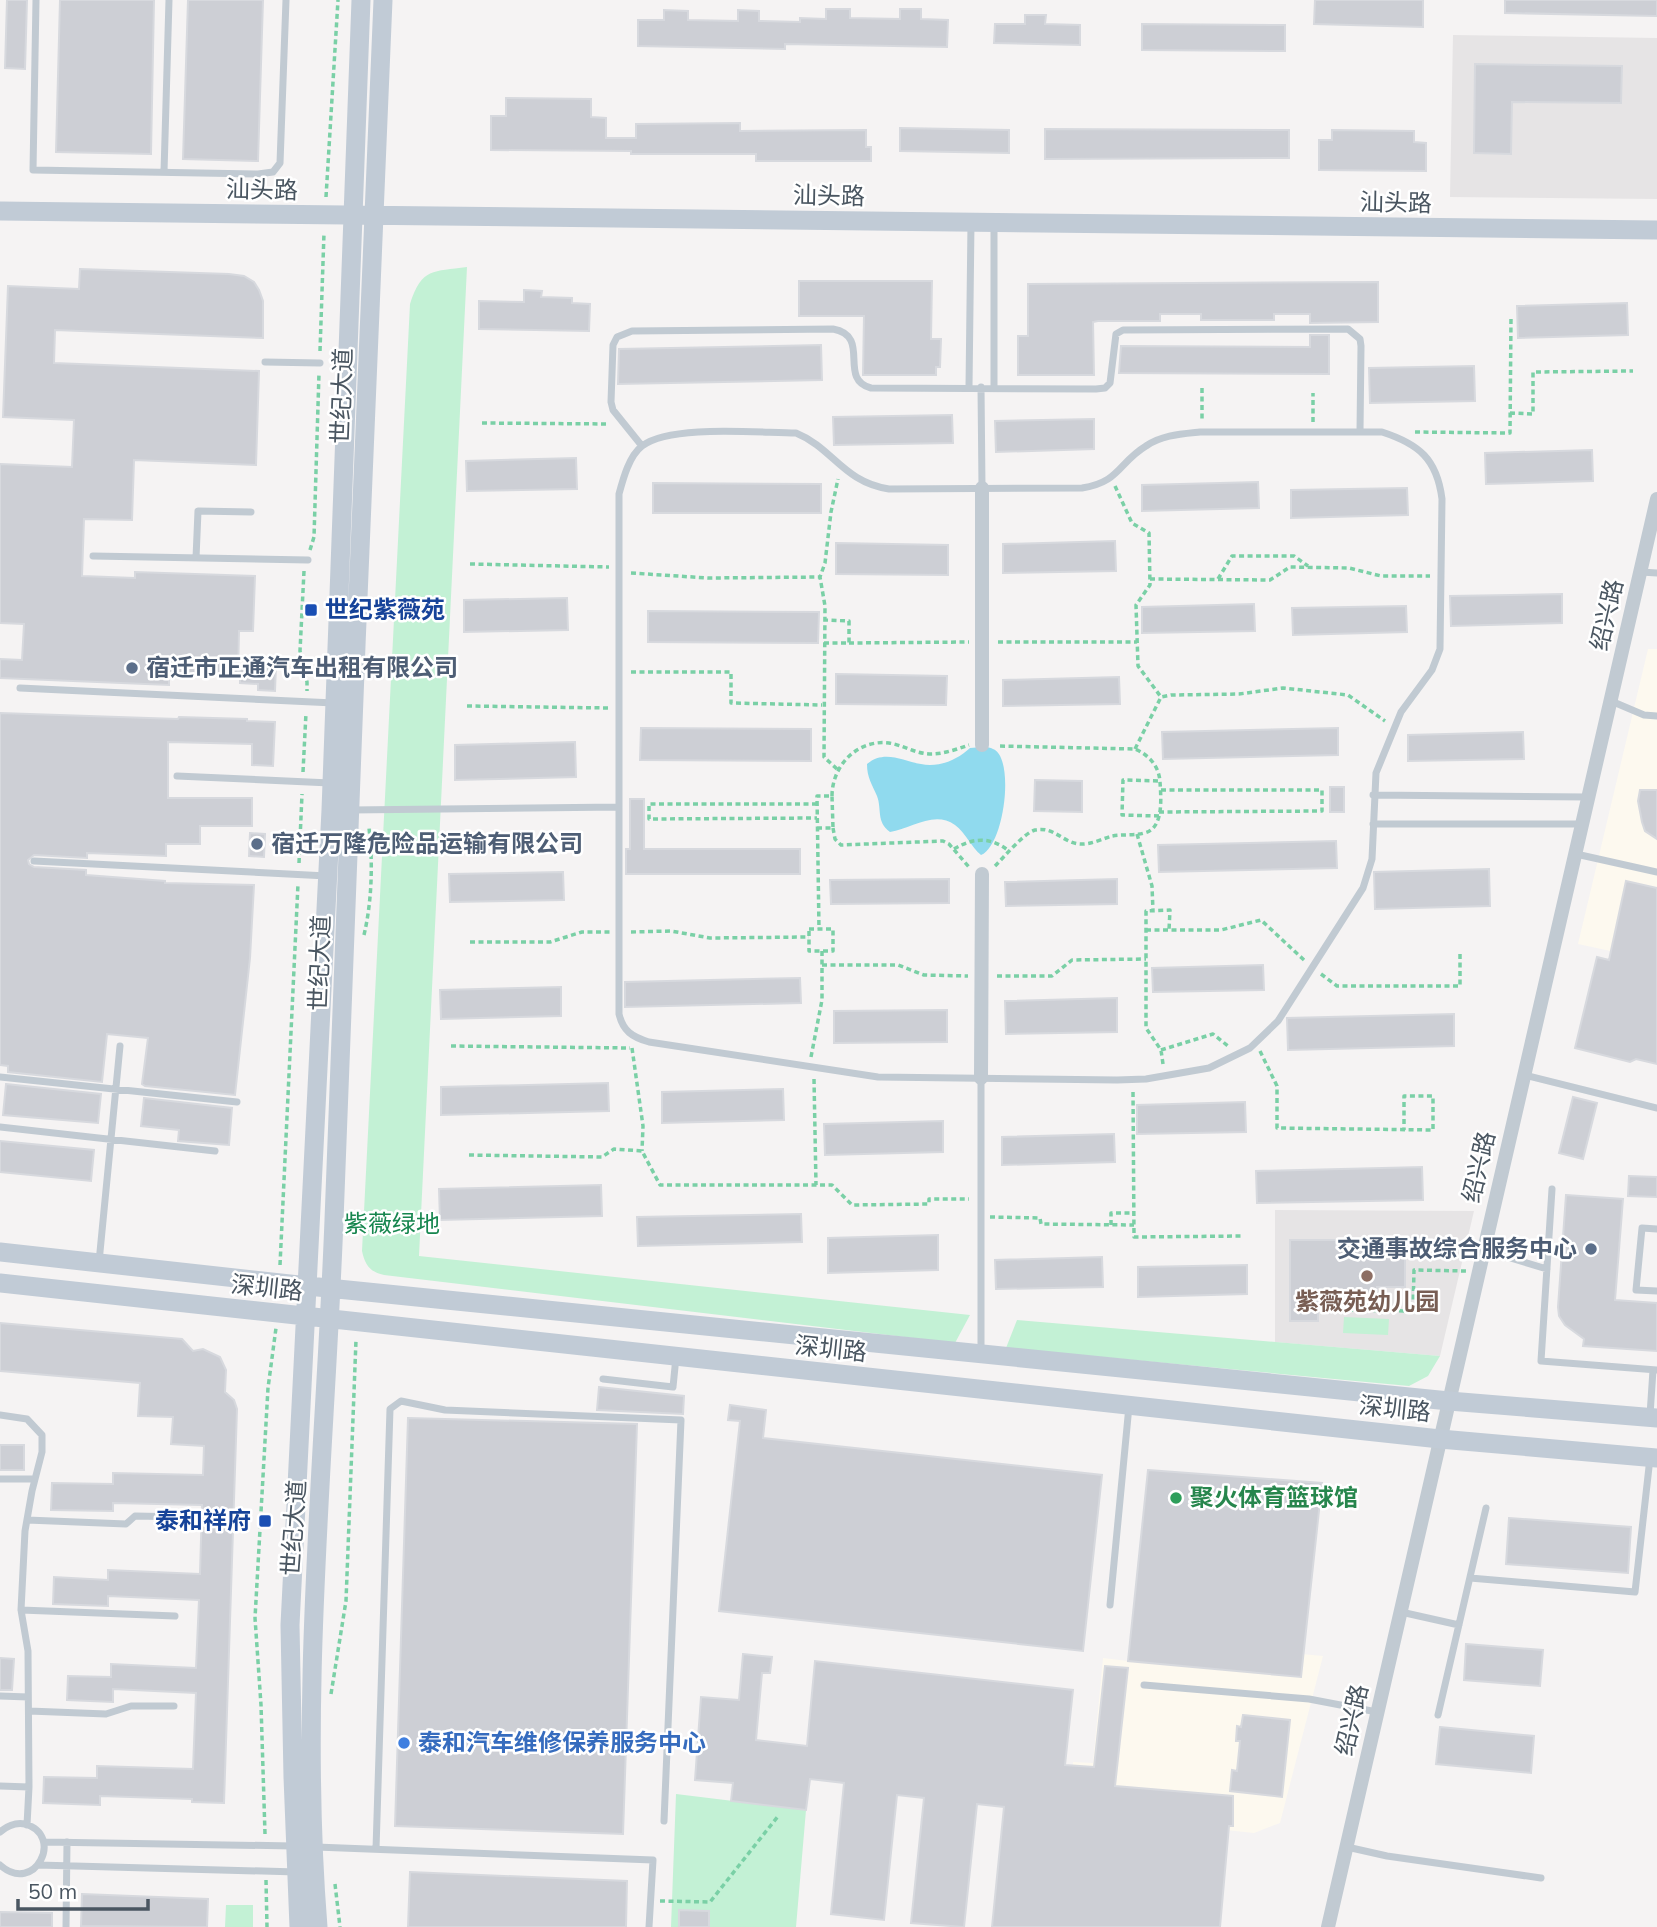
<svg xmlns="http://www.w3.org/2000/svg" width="1657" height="1927" viewBox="0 0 1657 1927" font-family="Mulish,'Noto Sans SC',sans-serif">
<rect width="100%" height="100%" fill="#f5f3f3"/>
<path fill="#fdf9ef" d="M1648,649H1657V961L1578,944Z
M1131,1639L1323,1656L1280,1823L1254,1833L1067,1813L1073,1762L1093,1763L1103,1658L1128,1661Z"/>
<path fill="#e6e4e5" d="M1453,35L1657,38V199L1450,197Z
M1275,1210L1474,1211L1440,1356L1275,1342Z"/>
<path fill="#c3f1d5" d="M467,267L419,1256L970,1315L955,1343L384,1275C370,1272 365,1265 362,1251L410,304C422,267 433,272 467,267Z
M1344,1317L1389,1319L1388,1335L1343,1333Z
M1017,1320L1440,1356L1428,1376L1409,1386L1006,1348Z
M676,1794L806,1810L796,1927H671Z
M226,1905H253V1927H225Z"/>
<path fill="#90daee" d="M970,748C977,748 987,746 993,749C1015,757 1005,845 981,855C971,847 966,833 955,825C934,810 911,829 890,832C876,822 882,809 877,796C872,784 867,778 867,764C887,747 908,765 930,765C945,765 959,758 970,748Z"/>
<path fill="#cdcfd5" stroke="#d7d9de" stroke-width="2" d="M7,0H27L25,69L5,68Z
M60,0H154L151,154L56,152Z
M188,0H263L258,161L183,159Z
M1315,0H1423V27L1314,24Z
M1505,0H1657V16L1505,13Z
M826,9H850V18L900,19V9H921V19L948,20L947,47L785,44V49L638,46V20H664V10L688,11V20L738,21V10L759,11V21L800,22V18L826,19Z
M1025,15H1046L1045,24L1080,25V45L994,43L995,24H1025Z
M1142,24L1285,25V51L1142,50Z
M1475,64L1622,66L1621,103L1512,102L1511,154L1474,153Z
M506,98L591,99V117L606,118V138H636V124L740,123V131L866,130V147H871V161H756V154H631V151L491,150V116H506Z
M900,128L1009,130V153L900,151Z
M1045,129L1289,130V158L1045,159Z
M1332,130L1414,131V142L1426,143V171L1319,170V140H1332Z
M80,269L229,274L244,276L254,282L259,290L263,301V338L55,330L54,363L259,371L256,465L134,460L132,520L84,519L82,576L135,578V572L255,576L253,631H239L238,676L169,674V685L0,678V659L22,660L24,624L0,623V464L72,467L74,420L3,417L8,286L79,289Z
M799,281H932L931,339H941L940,367H936V375H863L864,316H799Z
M1378,282V322L1310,323V314H1274V320H1201V314H1160V321H1098L1093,322L1094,375H1018V336H1028V284Z
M524,290L542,291L541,297L572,298V303L590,304L589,331L479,329V301L524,302Z
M1627,303L1628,335L1518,338L1517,306Z
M1310,335H1329V374L1119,373L1121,346L1310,347Z
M821,345L822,380L618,384L619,349Z
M1474,366L1475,401L1370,403L1369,368Z
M952,415L953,443L834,445L833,417Z
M1094,419V449L996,452L995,421Z
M1592,450L1593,481L1486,484L1485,453Z
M576,458L577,489L467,491L466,461Z
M1258,482L1259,508L1142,511V485Z
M653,483L821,484V513H653Z
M1407,488L1408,515L1291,518V490Z
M1115,541L1116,571L1003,573V544Z
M836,543L948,545V575L836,574Z
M1562,594V623L1451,626L1450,596Z
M567,598L568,630L464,632V600Z
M1254,604L1255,631L1142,633V607Z
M1406,606L1407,632L1293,635L1292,608Z
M648,611L819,612L818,643L648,642Z
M240,664L276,665L275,691L258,690V684L240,683Z
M836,674L947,676L946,705L836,704Z
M1119,677L1120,704L1003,706V680Z
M0,713L178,719L179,717L247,719V721L275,722L273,766L252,765V744L168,742V798H252V826H200V844H166V856L87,853V858L34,855L28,860L29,864L34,867L86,870V875L165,881V883L254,885L250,958L235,1095L145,1086L142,1084L148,1038L107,1034L102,1082L8,1072V1066L0,1065Z
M641,728L811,729V761L640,760Z
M1338,728V755L1163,759L1162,732Z
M1523,732L1524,759L1408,761V735Z
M575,742L576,777L455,780V745Z
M1035,780L1082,781V812L1034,811Z
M1330,787H1344V812H1330Z
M1640,790H1657V839L1645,831L1642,822L1638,801Z
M630,799H644V849H800V874H626V849H630Z
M250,833L265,834L264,857L249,856Z
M1336,841L1337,868L1159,872L1158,845Z
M1489,869L1490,906L1375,909L1374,872Z
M563,872L564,900L450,902L449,874Z
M949,879V903L831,904L830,880Z
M1117,879V904L1006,906L1005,882Z
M1626,881L1657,888V1064L1636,1059L1630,1062L1575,1048L1597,957L1609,960Z
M1263,965L1264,990L1153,992L1152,968Z
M800,978L801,1003L625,1007V982Z
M561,987V1016L441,1019L440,990Z
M1117,998V1032L1006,1034L1005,1001Z
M947,1010V1042L834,1043V1011Z
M1454,1014V1046L1288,1050L1287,1018Z
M608,1083L609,1111L441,1115V1087Z
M6,1084L101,1094L98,1123L3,1115Z
M783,1089L784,1120L662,1123V1092Z
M1573,1097L1597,1103L1583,1159L1559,1153Z
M144,1098L232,1108L229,1145L178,1141L179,1130L141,1126Z
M1245,1102L1246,1132L1137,1134V1105Z
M943,1121V1152L825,1155L824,1124Z
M1114,1134L1115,1162L1002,1165V1137Z
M0,1141L94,1150L91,1181L0,1172Z
M1422,1167L1423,1200L1257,1203L1256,1171Z
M1629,1176L1657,1177V1197L1628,1196Z
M601,1185L602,1216L440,1220L439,1189Z
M1566,1195L1623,1199L1615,1300L1657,1303V1351L1583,1346L1584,1339L1565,1325L1559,1316L1558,1307Z
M801,1214L802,1242L638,1246L637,1217Z
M938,1235V1270L828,1273V1238Z
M1290,1240H1336V1247L1371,1248V1242H1405V1287H1377V1295H1318V1321H1290Z
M1102,1257L1103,1287L996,1289L995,1260Z
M1247,1265V1294L1138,1297V1267Z
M0,1323L182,1339L193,1351L203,1349L220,1357L226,1370L225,1392L234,1400L237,1409L224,1803L192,1802V1799L100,1796V1805L43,1803L44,1777L97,1778V1766L193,1769L196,1693L113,1689V1702L67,1700L68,1676L111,1677V1664L196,1668L199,1600L108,1596V1606L53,1604L54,1577L108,1580V1570L200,1574L202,1505L113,1503V1511L51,1510L52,1483L113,1484V1473L203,1475L204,1446L171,1444L173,1417L138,1416L140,1383L0,1371Z
M599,1387L684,1396L683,1414L597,1410Z
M730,1405L766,1410L763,1438L1102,1475L1083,1651L719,1611L740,1421L728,1420Z
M408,1418L637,1424L623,1834L395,1826Z
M0,1445H24V1470H0Z
M1148,1470L1322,1483L1301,1677L1128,1661Z
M1509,1518L1631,1527L1628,1573L1506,1564Z
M1466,1644L1543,1650L1540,1686L1464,1680Z
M743,1654L772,1657L770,1673H762L756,1740L807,1746L815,1661L1073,1690L1065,1765L1094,1767L1105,1666L1128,1668L1115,1786L1233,1796V1826H1229L1220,1927H992L1004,1807L977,1804L964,1927L911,1923L924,1798L897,1795L884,1920L831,1914L844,1783L810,1779L806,1810L731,1801L733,1783L695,1780L701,1697L739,1700Z
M0,1658L14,1659L12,1690H0Z
M1243,1715L1290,1720L1282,1797L1230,1791L1232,1770L1237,1771L1240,1741H1236L1237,1726L1241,1727Z
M1440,1727L1534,1736L1531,1773L1436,1764Z
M410,1872L627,1881L626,1927H408Z
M82,1894L208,1899L207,1927L81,1926Z
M679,1910L709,1911V1927H679Z
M0,1912L52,1913V1927H0Z"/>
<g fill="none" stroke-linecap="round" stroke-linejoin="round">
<path stroke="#7ad0a6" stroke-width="3.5" stroke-dasharray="5 3.5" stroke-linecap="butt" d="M326,197L338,0
M320,351L324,233
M1202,388V421
M1510,413L1533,414V372L1633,371
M1313,422V393
M482,423L609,424
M1415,432L1510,433L1511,318
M1115,486L1132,523L1149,533L1150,585L1136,605L1138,666L1161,697
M310,550L314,537L319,373
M470,564L609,567
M304,571L300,651L307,682V691
M631,573L708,578L820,577
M1150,579L1270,580L1290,567L1349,568L1381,576H1430
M1218,579L1232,556H1294L1308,566
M998,642H1137
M824,643H849V621L825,620
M849,643L969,642
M631,672H731V703L822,705
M467,706L609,708
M1135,749L1161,697L1171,695L1239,694L1283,688L1348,695L1385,721
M837,769L824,757L825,606L820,577L825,563L831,512L838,479
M303,772L306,713
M832,796C832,766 857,739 889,743C903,745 916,754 931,754C944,754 957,749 969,745
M817,804H649V819L817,818
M1159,812L1322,811V790H1160
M1159,816L1122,815L1123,780L1160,781
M817,828H833L832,796H817L819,929
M833,828L835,839L841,845L943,841L949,844L969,867
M1137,834L1152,886L1153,911
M954,849C974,837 991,837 1009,851
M299,863L302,794
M995,866C1004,857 1024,833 1035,830C1054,826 1063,843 1080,844C1090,845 1102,839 1112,836C1123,834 1134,836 1144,833C1164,829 1161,798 1160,782C1159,766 1149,755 1135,749L997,746
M809,929H833V951H809Z
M1146,930H1221L1261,920L1304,960
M631,932L671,931L710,938L809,937
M364,935C372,901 373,862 369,828
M470,942H550L582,932H610
M822,965H898L924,975L968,976
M1321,974L1337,986H1460V952
M997,976H1052L1072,960L1146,959
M451,1046L630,1048
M632,1048L643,1126L642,1151
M1161,1050L1213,1034L1228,1046
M1260,1051L1277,1086V1128L1433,1130V1096H1404V1130
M811,1057L822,1000V951
M1163,1064L1161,1050L1146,1028V911L1170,910L1169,930
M814,1079L816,1185
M1133,1092L1134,1237L1244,1236
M469,1155L602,1157L614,1149L642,1151L660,1185H832L852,1205L929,1204V1199H969
M990,1217L1040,1218L1041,1224L1134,1225
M1111,1225V1213H1134
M280,1265L298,884
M1331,1310L1413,1311L1414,1270L1466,1271
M331,1694L346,1601L356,1340
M265,1834L261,1705L255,1618L268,1388L276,1328
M266,1880L267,1927
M335,1884L340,1927
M660,1901L710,1902L779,1815"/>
<path stroke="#c1cad2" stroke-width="7" d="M36,0L33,170L258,174L273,172L280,163L286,0
M164,172L169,0
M265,362L320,363
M969,387L971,223
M981,387L982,487
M994,387V223
M1200,432H1382C1419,444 1437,459 1442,499L1440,649L1432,670L1401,712L1376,773L1372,859L1363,888L1278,1021L1250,1048L1209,1068L1146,1079L1117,1080L878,1077L649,1042C632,1037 623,1031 619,1014V494C623,479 629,456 642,446C670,424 760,433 796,433C833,448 843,482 889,489L1082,488C1120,482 1118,463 1146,446C1162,435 1181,434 1200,432Z
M642,446L613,410L611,402L613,345L617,337L632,331L833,329C872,336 837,379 871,388L1096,389L1105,388L1110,383L1116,334L1123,330L1348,329L1360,339L1361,346L1360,431
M93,556L308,560
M196,558L198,511L251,512
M1641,572L1657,573
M20,688L334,703
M1611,701L1644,715L1657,716
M177,776L330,783
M1373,795L1588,797
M351,810L619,807
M1373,824H1582
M1576,854L1657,872
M34,861L327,876
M1524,1075L1657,1108
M0,1077L237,1102
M0,1127L215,1151
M1552,1189L1541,1361L1657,1370
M1657,1229L1642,1228L1636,1290L1657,1291
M1484,1250L1547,1269
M99,1262L120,1046
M981,1351V1078
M603,1379L673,1387L676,1357
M0,1415L27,1419L42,1435V1452L32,1491L25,1531L21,1610L28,1651L29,1787L27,1825
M1650,1415L1653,1370
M0,1479H35
M27,1520L126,1524L135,1516L185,1517
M1470,1578L1635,1592L1650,1458
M1110,1605L1129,1406
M21,1610L175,1616
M1401,1612L1459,1625
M1144,1685L1309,1699L1377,1712
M0,1696L28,1697
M29,1711L106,1714L131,1706H174
M1438,1715L1486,1508
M0,1786L29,1787
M0,1832C7,1826 15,1822 25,1824C65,1835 35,1896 0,1865
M44,1842L293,1846
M316,1847L653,1860L649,1927
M1347,1847L1387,1856L1541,1878
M376,1849L390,1409L401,1401L445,1410L681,1420L664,1821
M38,1865L297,1872
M66,1927L67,1842"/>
<path stroke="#c1cad2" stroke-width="14" d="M982,745V488
M981,1078L982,874
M1328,1927L1657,499"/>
<path stroke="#c1cbd6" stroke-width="19" d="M0,211L1657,230
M0,1252L308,1286L1449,1401L1657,1418
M0,1283L1440,1439L1657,1458
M299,1927L293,1777L290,1625L331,810L361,0
M318,1927C299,1692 325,1455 334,1220C350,813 364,407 383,0"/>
</g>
<g fill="#1a4fb4" stroke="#fff" stroke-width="2.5">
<rect x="304" y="603" width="14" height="14" rx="3.5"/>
<rect x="258" y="1514" width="14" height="14" rx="3.5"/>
</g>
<g fill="#5c6f8a" stroke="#fff" stroke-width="2.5">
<circle cx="132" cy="668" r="7"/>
<circle cx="257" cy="844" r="7"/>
<circle cx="1591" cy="1249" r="7"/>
</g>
<circle fill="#8d6e63" stroke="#fff" stroke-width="2.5" cx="1367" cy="1276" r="7"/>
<circle fill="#2e9e5b" stroke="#fff" stroke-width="2.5" cx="1176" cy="1498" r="7"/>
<circle fill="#3f7fe0" stroke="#fff" stroke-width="2.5" cx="404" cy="1743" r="7"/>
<g text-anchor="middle" stroke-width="5" stroke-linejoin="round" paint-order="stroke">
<g font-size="24" fill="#4a5661" stroke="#fff">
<text transform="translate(262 190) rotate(1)" y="8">汕头路</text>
<text transform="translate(829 196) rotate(1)" y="8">汕头路</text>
<text transform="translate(1396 203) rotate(1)" y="8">汕头路</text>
<text transform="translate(342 396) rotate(-88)" y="8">世纪大道</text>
<text transform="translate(1607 615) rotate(-77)" y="8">绍兴路</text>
<text transform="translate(320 963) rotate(-88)" y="8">世纪大道</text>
<text transform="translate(1479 1167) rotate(-77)" y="8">绍兴路</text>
<text transform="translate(267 1288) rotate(6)" y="8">深圳路</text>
<text transform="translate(831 1349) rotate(6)" y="8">深圳路</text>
<text transform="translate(1395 1409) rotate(6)" y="8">深圳路</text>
<text transform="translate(294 1528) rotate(-86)" y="8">世纪大道</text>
<text transform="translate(1352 1720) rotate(-77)" y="8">绍兴路</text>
</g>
<g font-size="24" font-weight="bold" fill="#164399" stroke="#fff" text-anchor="start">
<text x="325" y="618">世纪紫薇苑</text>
<text x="251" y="1529" text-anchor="end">泰和祥府</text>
</g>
<g font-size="24" font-weight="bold" fill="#4e5e75" stroke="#fff" text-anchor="start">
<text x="146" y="676">宿迁市正通汽车出租有限公司</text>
<text x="271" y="852">宿迁万隆危险品运输有限公司</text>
<text x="1577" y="1257" text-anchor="end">交通事故综合服务中心</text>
</g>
<g font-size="24" fill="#17864f" stroke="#fff">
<text x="392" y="1232">紫薇绿地</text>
</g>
<g font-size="24" font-weight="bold" fill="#785e54" stroke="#fff">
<text x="1367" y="1310">紫薇苑幼儿园</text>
</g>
<g font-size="24" font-weight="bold" fill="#27864d" stroke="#fff" text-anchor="start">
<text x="1190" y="1506">聚火体育篮球馆</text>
</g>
<g font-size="24" font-weight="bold" fill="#366cbe" stroke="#fff" text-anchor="start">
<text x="418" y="1751">泰和汽车维修保养服务中心</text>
</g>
</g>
<path d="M18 1899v10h130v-10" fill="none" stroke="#4a5661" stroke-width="3.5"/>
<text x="28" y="1899" font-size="21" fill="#4a5661" stroke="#ffffff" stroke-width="5" paint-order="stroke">50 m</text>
</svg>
